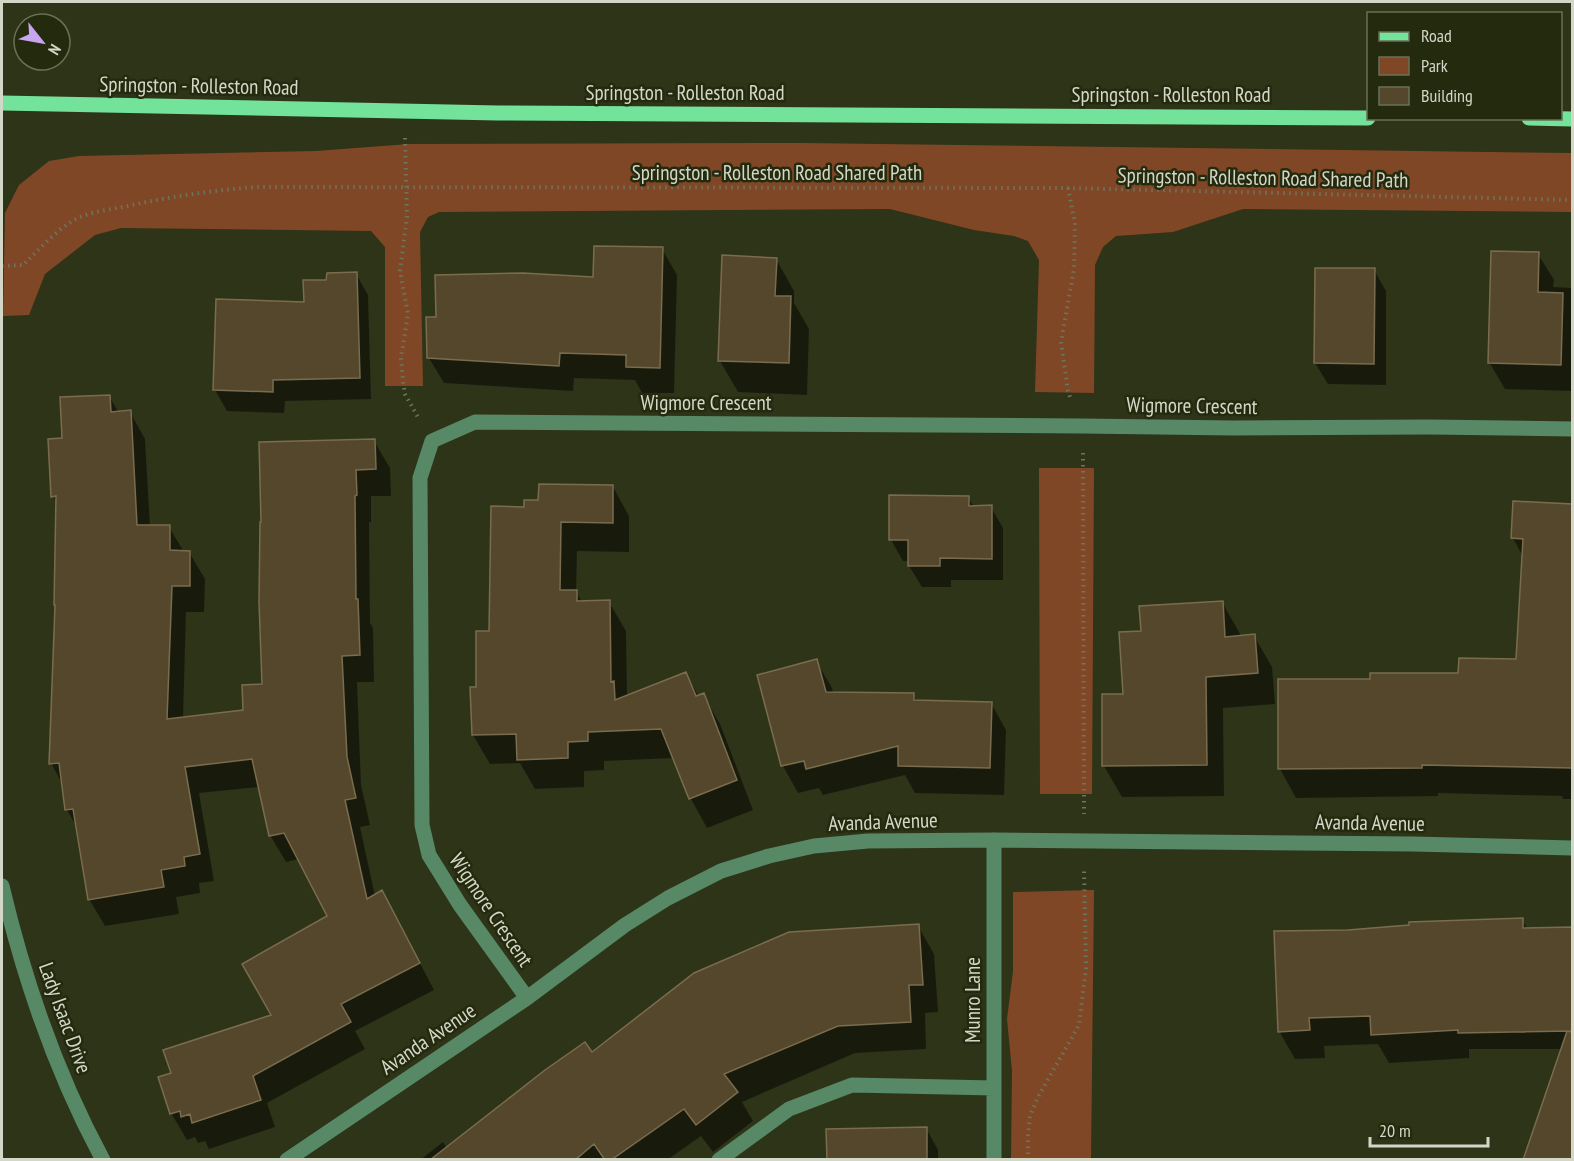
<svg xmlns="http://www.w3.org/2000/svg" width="1574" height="1161" viewBox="0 0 1574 1161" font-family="'PT Sans Narrow',sans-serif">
<rect width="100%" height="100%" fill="#2e3418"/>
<path fill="#804726" d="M801,143L1572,153V212L1243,209L1173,232L1116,236L1103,247L1095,265L1094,393L1035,392L1039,260L1028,241L1014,236L974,230L890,209L439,212L428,217L420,232L423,386H385V247L371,231L121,228L95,235L45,274L29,315L3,316L5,213L19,185L49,161L79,156L316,151L409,144Z
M1039,468H1094L1092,794H1040Z
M1094,890L1091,1159H1011L1012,1071L1007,1019L1013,971V892Z"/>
<path fill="#0007" d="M662,249L677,275L674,393H642L635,380L574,378L573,391L444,383L429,358L437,318L595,279Z
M1538,254L1554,280L1553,287L1572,288V391L1505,389L1489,362Z
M776,259L794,291V303L809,329L807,395L738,392L720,361Z
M1374,270L1386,291V385L1328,384L1315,363Z
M356,274L368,295L371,399L285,401L284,413L227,411L215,390L305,304Z
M109,396L119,413L130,412L145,439L150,527H169L184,552H189L205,579L204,612H186L183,719L245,712L263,685L261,602L374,441L390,468L391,496H371V522H369L370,623L373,628L374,682H357L361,785L370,825L360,827L375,896L397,919L434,990L355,1031L365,1049L267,1103L275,1127L209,1149L205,1141L198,1143L195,1137L187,1140L171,1113L173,1074L273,1016L329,917L299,859L286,862L270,835L259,787L199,793L214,881L199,883L200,893L176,897L179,914L105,926L89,899L78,829L67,810L63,785L51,763L57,606V504L53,496L63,440Z
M613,487L629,516V552L577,551L576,592L582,602H609L626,631L627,697L686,674L699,697L703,695L720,724L753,810L707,828L691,799L674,758L604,761V770L584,771V787L535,789L520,763L490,764L473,735L472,689L478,688L491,632L525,509L540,502Z
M968,497L974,507H991L1003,528V580H951V587H922L909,566V561H903L891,540Z
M1515,502L1572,506V799H1563L1562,796L1438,793V796L1296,798L1280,769L1372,680L1460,674L1517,661L1523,557L1513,538Z
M1222,602L1240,634L1241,637L1254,636L1272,667L1275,704L1223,708L1224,796L1122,797L1104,766L1143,633Z
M816,661L832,688L833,693L913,695L917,701L991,703L1006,730L1004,795L915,793L905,775L823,795L819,788L798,793L783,766L759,676Z
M1522,920L1528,930L1572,929V1049H1469V1058L1389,1063L1378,1044L1324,1046L1325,1058L1295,1059L1279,1031L1348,931Z
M918,926L934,954L938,1012L925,1013L926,1049L855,1053L742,1102L753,1121L713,1152L701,1136L667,1160H420L443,1142L447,1148L592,1054Z
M1551,1084L1572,1091V1160H1525Z
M926,1128L938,1150V1160H828Z"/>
<path fill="#55472b" stroke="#7a6c4f" stroke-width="1.5" d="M594,246L663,247L660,368L626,367V355L560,353L559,366L427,358L426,317H436L435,275L523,273L593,277Z
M1491,251L1539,252L1538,292L1563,293L1561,365L1488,363Z
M722,255L777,258L775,296H791L789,363L718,361Z
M1315,268H1375L1374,364L1314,363Z
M357,272L360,378L273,380V392L213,390L216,299L304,302L303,280H326L327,273Z
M110,395L111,412L131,410L137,525H170V550L190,551V586H172L167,719L243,710L242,685L262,684L259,602L260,522H261L259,442L375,439L376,469L356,470L357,495L355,496L356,599H358L360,655L342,656L347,757L356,798L345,800L367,899L382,890L420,963L341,1004L351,1022L253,1076L261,1100L192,1123L190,1114L181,1117L180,1111L170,1114L158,1077L171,1073L163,1050L271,1015L242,964L327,916L284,833L269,836L252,759L185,767L200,854L184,857L185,866L161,870L164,887L88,900L73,809L65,810L59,763L49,764L55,605H54L56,496L51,497L48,439L62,438L60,397Z
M539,484L613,485V523L561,522L560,590H577V601L610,600L611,682L614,681L615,700L686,672L696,696L704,693L737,780L689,799L661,729L588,732V741L568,742V758L517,760L516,734L472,735L470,687H476V631H489L491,506L524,507V500H538Z
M889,495L969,496V506L992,505V559L940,558V566H908V540H889Z
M1513,501L1572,504V768L1422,765V768L1278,769V679H1370V673H1458L1459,658L1516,659L1523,539L1511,538Z
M1223,601L1225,637L1255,634L1258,673L1206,677L1207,765L1102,766V694H1123L1119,632L1141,631L1139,606Z
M817,659L826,692L914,693V700L992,702L990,768L898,766V746L806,769L804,761L781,766L757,675Z
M1523,918V928L1572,927V1031L1458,1033V1030L1371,1035L1370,1016L1309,1018L1310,1030L1278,1032L1274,931L1348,930L1409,925V922Z
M919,924L923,985H909L911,1022L838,1026L724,1074L738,1092L696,1125L684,1109L611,1160H605L594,1144L575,1160H430L545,1070L585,1042L592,1052L694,973L789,932Z
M1567,1031L1572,1032V1160H1523Z
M927,1127V1160H827L826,1129Z"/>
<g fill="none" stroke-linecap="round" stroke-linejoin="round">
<path stroke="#6f745d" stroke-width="4" stroke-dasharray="1.5 4.5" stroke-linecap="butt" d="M405,138L407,216L400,271L408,314L401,358L403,381L405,394L419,419
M1068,188L1075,223L1074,269L1061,342L1068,391L1070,397
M2,266L23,265C39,250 55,231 74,220C89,212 106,210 123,207C168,197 212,190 259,187L1068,188L1572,200
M1083,453L1084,814
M1028,1160V1136L1030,1116L1038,1097L1079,1025L1086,968L1084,867"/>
<path stroke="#578966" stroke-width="15" d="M994,840V1160
M2,886C24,979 57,1075 103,1160
M527,998L460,905L429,855L422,825L420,478L432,441L475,422L1082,426L1234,428L1430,427L1572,429
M287,1160L527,998L625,925L668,898L721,871L769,856L814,846L868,841L994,840L1413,844L1572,848
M719,1160L789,1109L852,1085L994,1088"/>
<path stroke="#73e29a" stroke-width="15" d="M2,103L498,113L1368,118
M1529,118L1572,119"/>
</g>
<g text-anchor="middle" stroke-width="5" stroke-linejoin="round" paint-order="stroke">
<g font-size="21" fill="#d3d7c7" stroke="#242a0e">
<text transform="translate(199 86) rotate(1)" y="7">Springston - Rolleston Road</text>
<text x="685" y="100">Springston - Rolleston Road</text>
<text x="1171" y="102">Springston - Rolleston Road</text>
<text x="777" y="180">Springston - Rolleston Road Shared Path</text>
<text transform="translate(1263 178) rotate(1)" y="7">Springston - Rolleston Road Shared Path</text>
<text x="706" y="410">Wigmore Crescent</text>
<text transform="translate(1192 406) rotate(1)" y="7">Wigmore Crescent</text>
<text transform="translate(883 822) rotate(-2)" y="7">Avanda Avenue</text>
<text transform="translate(1370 823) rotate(1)" y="7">Avanda Avenue</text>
<text transform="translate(491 910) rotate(56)" y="7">Wigmore Crescent</text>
<text transform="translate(973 1000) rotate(-90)" y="7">Munro Lane</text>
<text transform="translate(65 1018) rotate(70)" y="7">Lady Isaac Drive</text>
<text transform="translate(428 1039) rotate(-34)" y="7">Avanda Avenue</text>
</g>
</g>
<rect width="1574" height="1161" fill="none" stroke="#d3d7c7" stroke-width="6"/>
<rect x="1367" y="12" width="195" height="108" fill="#242a0e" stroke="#6a6f58" stroke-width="1.5"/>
<rect x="1379" y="32" width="30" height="9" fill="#73e29a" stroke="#6a6f58" stroke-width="1.5"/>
<text x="1421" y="42" font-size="18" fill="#d3d7c7">Road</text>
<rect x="1379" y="57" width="30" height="18" fill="#804726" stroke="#6a6f58" stroke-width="1.5"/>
<text x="1421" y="72" font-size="18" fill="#d3d7c7">Park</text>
<rect x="1379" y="87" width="30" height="18" fill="#55472b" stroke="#6a6f58" stroke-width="1.5"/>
<text x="1421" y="102" font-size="18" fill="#d3d7c7">Building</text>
<g transform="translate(42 42) rotate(121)"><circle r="28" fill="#242a0e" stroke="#6a6f58" stroke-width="1.5"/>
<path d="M0-4.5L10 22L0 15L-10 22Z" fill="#c7a6ef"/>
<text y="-9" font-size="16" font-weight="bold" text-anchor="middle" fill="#d3d7c7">N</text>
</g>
<path d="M1370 1137v9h118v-9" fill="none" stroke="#d3d7c7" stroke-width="3"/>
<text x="1379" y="1137" font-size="18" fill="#d3d7c7" stroke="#242a0e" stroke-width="4.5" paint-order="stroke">20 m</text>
</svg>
